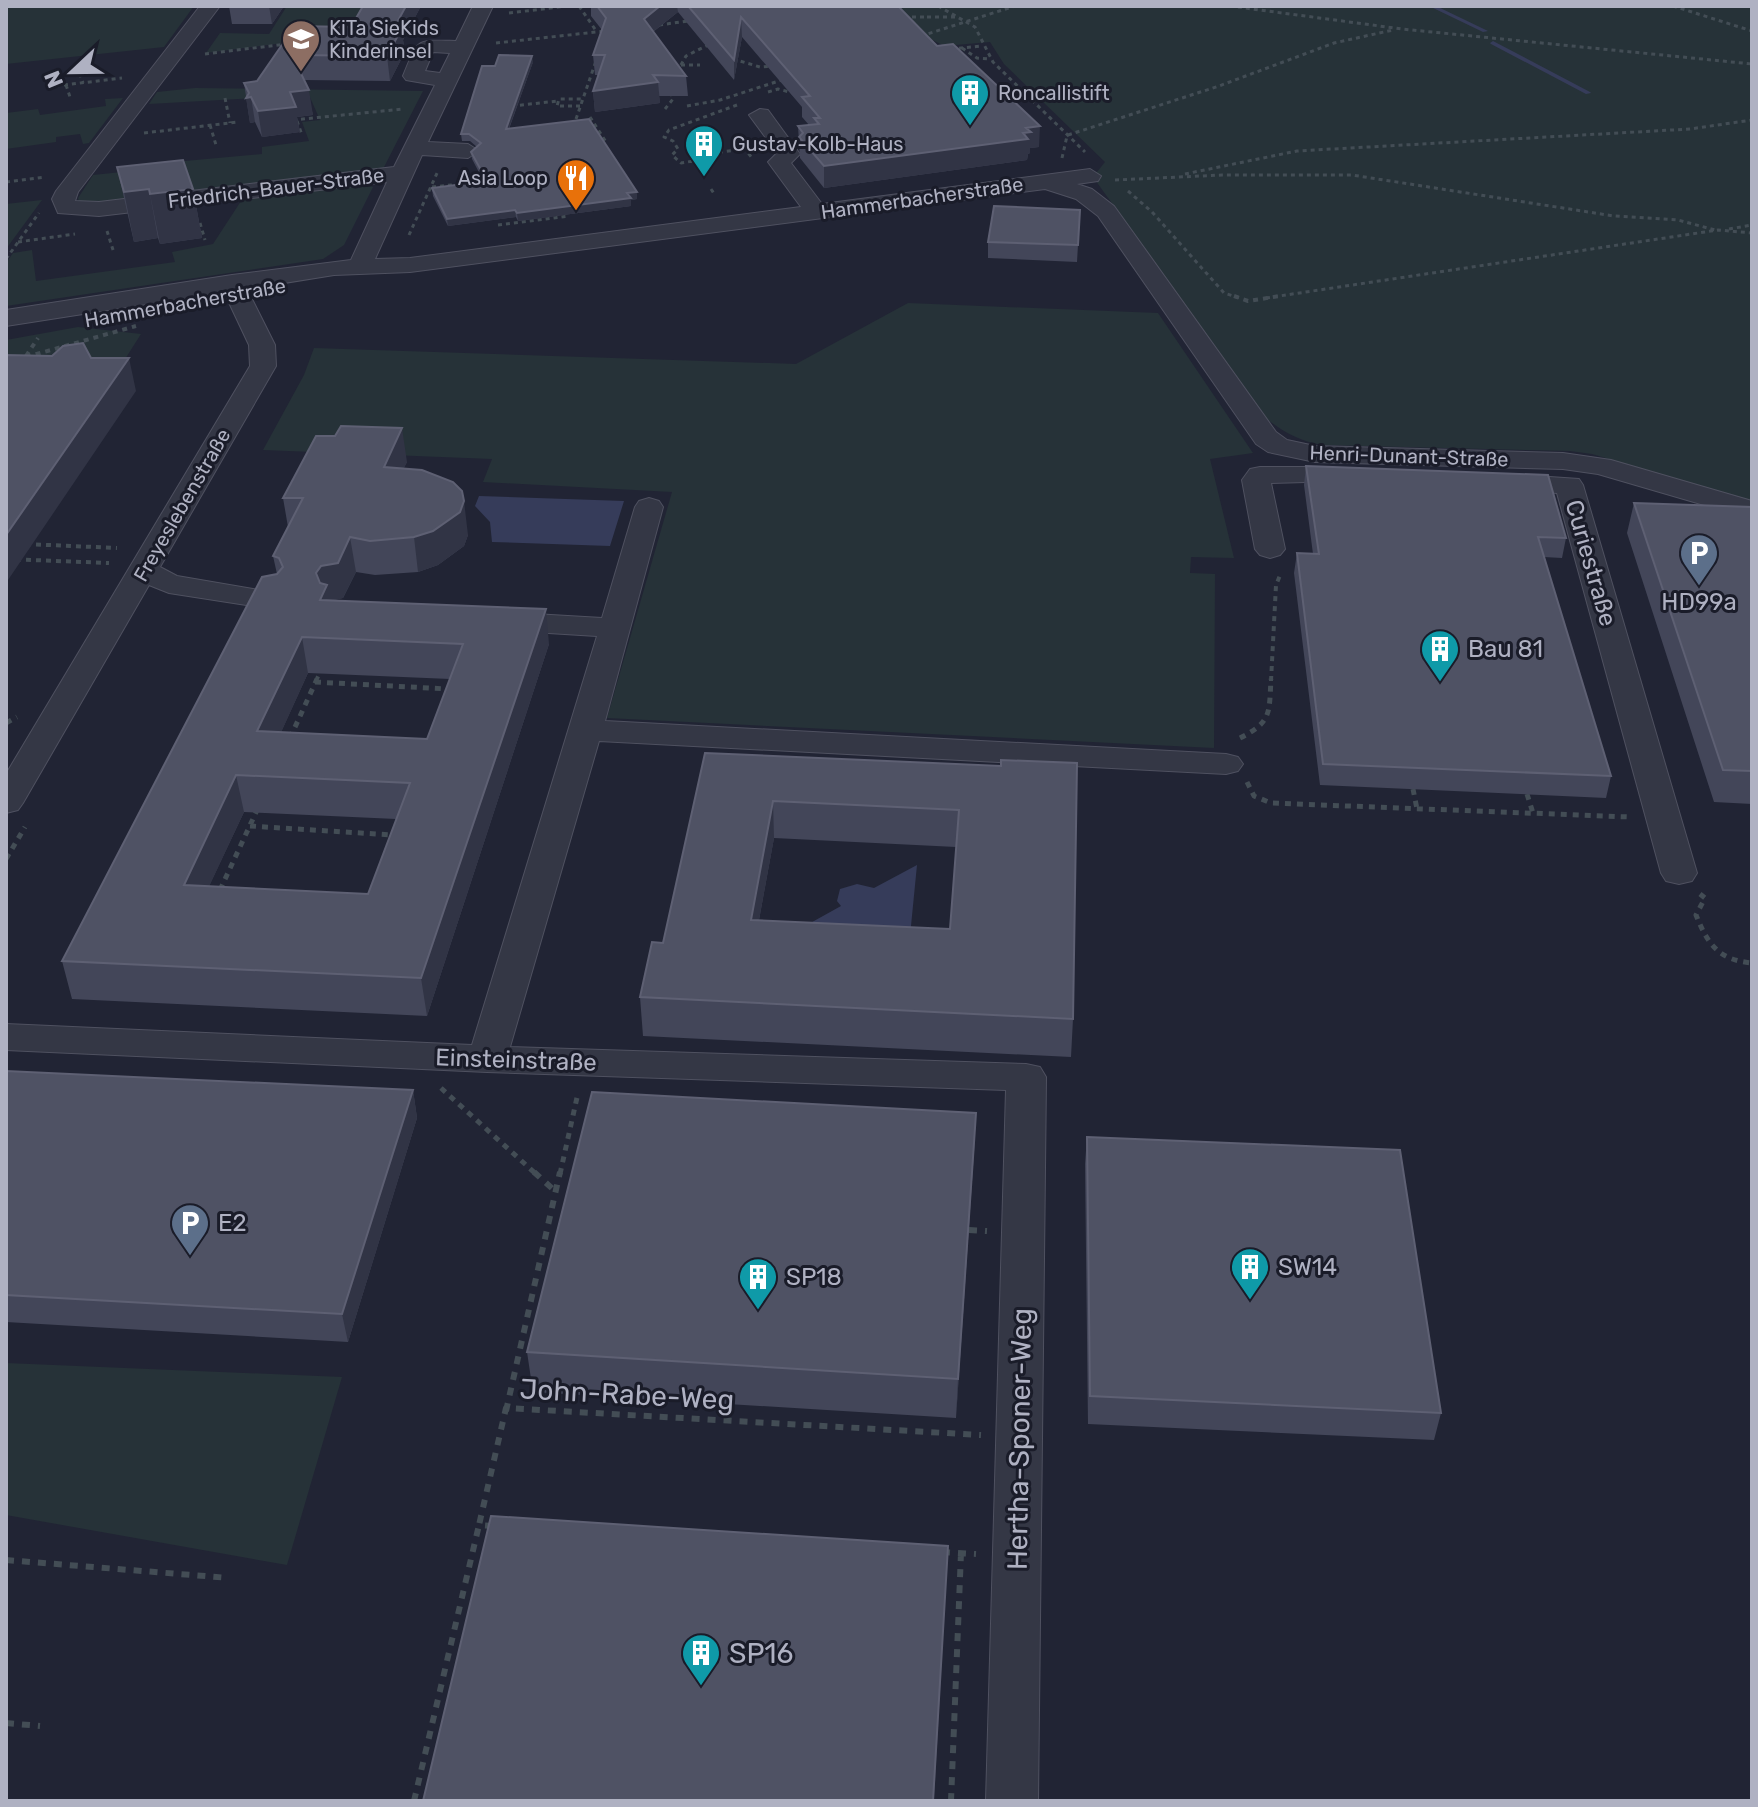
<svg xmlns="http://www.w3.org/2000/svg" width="1758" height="1807" viewBox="0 0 1758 1807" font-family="Rubik,sans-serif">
<rect width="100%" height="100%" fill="#212434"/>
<path fill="#263238" d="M10,6H194L164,47L6,64V8Z
M287,6H370L358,27L339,36L206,53L220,33L269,34Z
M868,6H1752V501L1592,454L1570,451L1322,445C1300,441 1285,433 1268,420L1093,177L1105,162L1004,64L990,42L944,46Z
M195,88L423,91L383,169L126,202L79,203L78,198L93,175L141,170V165L262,154V147L309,141L302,122L320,120L309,95L149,104L157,92Z
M123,98L89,143L83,144L80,134L56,137V142L6,149V113L38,109L40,115L106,106L105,99Z
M365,184L373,187L344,245L323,259L6,306V263L13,253L32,250L36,281L175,262L172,252L213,244L243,198Z
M42,200L6,249V204Z
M908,303L1158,313L1253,453L1210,459L1234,558L1191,557L1190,573L1215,574L1214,748L607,718L672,492L483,482L492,459L263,450L304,375L314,348L796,364Z
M78,327L141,334L120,367L6,383V340Z
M6,1363L342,1377L287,1565L6,1515Z"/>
<path fill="#363c5a" d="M479,496L624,501L610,546L492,542L490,522L475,506Z
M917,865L910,936L796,931L841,906L837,901L840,889L857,884L874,888Z"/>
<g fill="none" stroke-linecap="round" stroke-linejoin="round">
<path fill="#363c5a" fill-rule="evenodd" d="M1429,6H1436L1488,31L1483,32Z
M1493,41L1590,92L1591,93L1586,94L1491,44L1490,43Z"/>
<defs>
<path id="minor" d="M200,6H220L78,192L75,201L99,202L394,167L435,85L406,80L403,76C419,38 414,40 456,41L473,6H493L428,142L468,144L479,151L468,158L422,155L375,259L410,258L801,207L768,162L777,153L749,115L760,109L768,110L800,154L791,163L822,204L1090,169L1101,176L1098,181L1077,184L1092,189L1114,206L1276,432L1287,440L1315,446L1563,453L1611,460L1752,501V519L1598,474L1563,469L1315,462L1268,452L1256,444L1098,216L1076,199L1045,189L410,272L334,275L247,289L275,345L276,366L160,567L177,576L283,594L287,600L283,606L272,609L169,593L149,585L23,803L18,810L6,813V774L250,366L249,345L224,292L6,326V310L232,275L351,260L387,182L99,216L58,213L52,199L56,191ZM433,52L450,53L440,73L425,71Z
M1260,467H1330L1340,469L1344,475L1340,481L1271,483L1285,549L1280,555L1270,558L1260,555L1255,549L1242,480L1250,469Z
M1521,475L1579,479L1583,485L1697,873L1692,881L1679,884L1666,881L1661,873L1557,493L1511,489L1507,483L1511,477Z
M649,498L659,501L663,507L605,721L1226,754L1238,757L1243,764L1238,771L1226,774L599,741L510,1047L1026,1064L1040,1067L1046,1077L1038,1801H986L1006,1090L487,1072L6,1050V1024L472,1045L597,636L500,630L489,628L485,621L489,614L500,612L602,618L635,507L639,501Z"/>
</defs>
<use href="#minor" stroke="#4f5160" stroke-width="2"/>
<path stroke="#434d55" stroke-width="3" stroke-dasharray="4 4" stroke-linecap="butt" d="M579,6L597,32
M938,6L975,27L993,62L1085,152
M1230,6L1402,29L1752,64
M1673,6L1752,31
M509,13L568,6
M904,17H926
M927,17H957
M659,25L688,21
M921,36L1015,6
M496,43L605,31
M962,48L977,58L989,59
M951,49L982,46
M205,54L286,44
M733,59L760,67L773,66
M681,65H700
M77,66L83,83
M677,72L686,56L710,44
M66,85L71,100
M56,86L122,78
M768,92L778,89L797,94
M225,98L230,123
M737,105L669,130L664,137L673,141L678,149L672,155L681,163L706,159L703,154L745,149L752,158
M512,106L558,101
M580,106H557L559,99H582
M687,106L720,100L785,79
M665,109L673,99L671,93
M590,117L606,142L604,144
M576,119L596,61
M293,120L403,109
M297,121L302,135
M210,125L216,145
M144,133L238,122
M1068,135L1219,86L1334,43L1393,30
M1062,158L1067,136
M1185,174L1297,151L1690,129L1752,120
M1115,180L1222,175H1352L1614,216L1678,220L1715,230
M6,182L45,177
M432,187L480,182L482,188
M711,189L715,195
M1128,191L1152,212L1224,293L1240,298
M200,223L205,240
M498,225L569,216
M1729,229L1752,225
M107,231L114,253
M409,235L438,171
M18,242L75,234
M6,259L39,213
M1266,298L1718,230L1752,233"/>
<path stroke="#434d55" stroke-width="4" stroke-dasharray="5 5" stroke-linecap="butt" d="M1234,296L1248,301L1280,296
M26,356L38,338
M26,357L136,326
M26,544L117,548
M6,559L109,563
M316,681L321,670
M1271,681L1276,585L1281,573"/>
<path stroke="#434d55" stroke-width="5" stroke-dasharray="6 6" stroke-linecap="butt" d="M315,682L448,689
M6,723L17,717
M290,738L317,679
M1240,738C1272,722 1269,713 1271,679
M1247,782L1254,796L1271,803L1630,817
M1413,789L1417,809
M1527,794L1533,813
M250,826L393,835
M6,859L25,827
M220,890L258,808
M1700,894L1705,898L1696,915C1708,945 1719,960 1752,963
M441,1088L536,1174
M560,1174L578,1093"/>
<path stroke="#434d55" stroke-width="6" stroke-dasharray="8 8" stroke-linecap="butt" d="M534,1172L555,1191
M969,1230L987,1231
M506,1411L560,1172
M493,1526L479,1525L506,1408L981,1435
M942,1552L976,1554
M6,1560L229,1578
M6,1723L40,1726
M414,1801L479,1525
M951,1801L961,1553"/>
<use href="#minor" fill="#343745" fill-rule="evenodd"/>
</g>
<path fill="#434659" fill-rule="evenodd" d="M229,6H284L272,24H232Z
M363,6H421L403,40L405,52L390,81L304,80L313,115L297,117L300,132L262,137L255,122L250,123L244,83L257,81L295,26L351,27Z
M591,6H898L1039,147L1030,148V153L1028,154L1027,160L824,188L800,158L798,126L809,125L802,117V107L742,37L734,80L678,12L653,32L686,76L688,96H659L660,103L595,112L593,91L598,75H595L593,55L602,30L591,16Z
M533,62L509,129L637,199L631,200V206L518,221L516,217L448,226L433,196L432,188L484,182L472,159L471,152L477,147L470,141H462L461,134Z
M117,167L193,189L202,238L160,244L158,238L134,242Z
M1080,210L1077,262L988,258V242Z
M407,462L403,469L468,535L464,546L438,565L418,572L375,575L356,572L343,598L332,600L549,644L427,1016L72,999L62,961L277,574L273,556L288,527L283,498ZM308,673L450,679L427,739L281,732ZM244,812L396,819L368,894L209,886Z
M1306,466L1566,538L1562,558L1544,557L1611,776L1606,798L1320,785L1294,573L1297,553L1313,554L1304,485Z
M1634,503L1752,507V804L1714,802L1627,533Z
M705,753L1001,766L1073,1019L1071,1057L643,1036L640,997L663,943ZM774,838L956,847L950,929L759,920Z
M6,1071L413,1090L417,1118L348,1342L6,1322Z
M976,1113L974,1152L956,1418L533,1392L527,1352Z
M1087,1137L1441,1413L1434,1440L1088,1424L1085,1164Z"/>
<path fill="#313445" d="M269,6H284L272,24Z
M406,6H421L403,40L405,52L390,81L387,56L394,28Z
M660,6H677L678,12L645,38L644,19Z
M741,17L742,37L734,80V60Z
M532,56L533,62L506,136V129Z
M658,82L660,103L595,112L593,91Z
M309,90L313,115L297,117L300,132L262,137L258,111L290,92Z
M251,97L255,122L250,123L246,98Z
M1040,126L1039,147L1030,148V153L1028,154L1027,160L824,188V166L1023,133L1026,128Z
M149,189L158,238L134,242L124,192Z
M193,189L202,238L160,244L150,194Z
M637,192V199L631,200V206L518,221L517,213Z
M515,210L516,217L448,226L447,219Z
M129,358L136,391L6,583V535Z
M402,428L407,462L388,501L384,467Z
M464,501L468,535L464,546L438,565L418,572L414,537Z
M350,537L356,572L343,598L330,601L326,635L316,573Z
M546,609L549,644L427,1016L421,978Z
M302,637L308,673L265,768L257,731Z
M236,775L244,812L192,923L184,885Z
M773,801L774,838L752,958L751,920Z
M413,1090L417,1118L348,1342L342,1314Z
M976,1113L974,1152L956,1418L958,1379Z
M948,1546L934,1801H933Z"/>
<path fill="#4f5264" stroke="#5e6073" stroke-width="2" fill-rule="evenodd" d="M363,6H406L394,28H402L387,56L292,55L309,90L290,92L296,107L258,111L251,97L246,98L249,93L244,83L257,81L295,26L351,27Z
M597,6H660L644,19L686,76L653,75L658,82L593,91L605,55H593L606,18Z
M688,6H898L937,46L953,44L1040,126L1026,128L1031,132L1023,133L1028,139L824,166L799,137L803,133L798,126L819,124L814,118H820L802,97L810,96L741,17L734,60Z
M499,55L532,56L506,129L589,119L637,192L627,193L631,198L517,213L515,210L447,219L432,188L487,181L471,152L481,143L469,134H461L482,66H495Z
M183,160L193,189L150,194L149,189L124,192L117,167Z
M994,206L1080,210L1078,245L988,242Z
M83,343L91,358H129L6,535V355L52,356L63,346Z
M341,426L402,428L384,467L422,470L453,482L462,491L464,501L460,512L433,531L414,537L370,541L350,537L338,563L321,566L316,573L320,583L327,585L320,600L546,609L421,978L62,961L262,577L277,574L283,567L279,558L273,556L303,498H283L316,436H335ZM302,637L463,644L427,739L257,731ZM236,775L410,783L368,894L184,885Z
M1306,466L1548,475L1566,538L1538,537L1611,776L1323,764L1297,553L1319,554Z
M1634,503L1752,507V771L1723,770Z
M705,753L1001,766V760L1077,763L1073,1019L640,997L652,942L663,943ZM773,801L959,810L950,929L751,920Z
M6,1071L413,1090L342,1314L6,1295Z
M592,1092L976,1113L958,1379L527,1352Z
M1087,1137L1400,1150L1441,1413L1090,1396Z
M491,1516L948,1546L933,1801H423Z"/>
<defs>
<symbol id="school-pin" viewBox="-11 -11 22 30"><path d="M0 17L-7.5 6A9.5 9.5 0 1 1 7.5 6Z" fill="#8d6e63" stroke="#1a1c29"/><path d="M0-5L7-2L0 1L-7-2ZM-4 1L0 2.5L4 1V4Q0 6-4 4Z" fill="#fff"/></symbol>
<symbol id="building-pin" viewBox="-11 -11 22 30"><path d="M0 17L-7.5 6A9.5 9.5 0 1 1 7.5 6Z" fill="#0f9aa8" stroke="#1a1c29"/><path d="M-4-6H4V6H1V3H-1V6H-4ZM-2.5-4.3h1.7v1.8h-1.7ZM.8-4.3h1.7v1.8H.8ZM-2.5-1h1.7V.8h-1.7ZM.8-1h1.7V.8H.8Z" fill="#fff"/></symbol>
<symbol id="restaurant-pin" viewBox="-11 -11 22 30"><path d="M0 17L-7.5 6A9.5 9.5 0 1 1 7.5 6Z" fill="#e8710a" stroke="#1a1c29"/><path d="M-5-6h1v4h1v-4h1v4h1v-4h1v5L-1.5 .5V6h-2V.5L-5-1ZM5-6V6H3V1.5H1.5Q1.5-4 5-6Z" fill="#fff"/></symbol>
<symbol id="parking-pin" viewBox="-11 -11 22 30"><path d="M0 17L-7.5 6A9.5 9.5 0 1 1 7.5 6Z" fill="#5c6f8a" stroke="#1a1c29"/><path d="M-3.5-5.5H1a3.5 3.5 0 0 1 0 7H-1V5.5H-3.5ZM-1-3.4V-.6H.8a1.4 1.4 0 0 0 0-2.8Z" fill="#fff"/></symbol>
</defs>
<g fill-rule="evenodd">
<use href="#school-pin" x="279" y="17" width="44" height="60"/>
<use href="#building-pin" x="948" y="71" width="44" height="60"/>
<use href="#building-pin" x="682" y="122" width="44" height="60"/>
<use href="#restaurant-pin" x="554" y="156" width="44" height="60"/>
<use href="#parking-pin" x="1677" y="531" width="44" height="60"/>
<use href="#building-pin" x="1418" y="627" width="44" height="60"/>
<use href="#parking-pin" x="168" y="1201" width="44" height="60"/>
<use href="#building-pin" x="1228" y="1245" width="44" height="60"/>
<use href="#building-pin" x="736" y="1255" width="44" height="60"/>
<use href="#building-pin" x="679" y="1631" width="44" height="60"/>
</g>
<g text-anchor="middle" stroke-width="6" stroke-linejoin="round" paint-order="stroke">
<g font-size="20" fill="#afb1c2" stroke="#1a1c29" text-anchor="start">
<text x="329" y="35">KiTa SieKids<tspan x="329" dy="23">Kinderinsel</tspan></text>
<text x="998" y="100">Roncallistift</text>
<text x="732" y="151">Gustav-Kolb-Haus</text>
<text x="548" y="185" text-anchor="end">Asia Loop</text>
</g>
<g font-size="20" fill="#afb1c2" stroke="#1a1c29">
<text transform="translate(276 188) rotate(-7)" y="7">Friedrich-Bauer-Straße</text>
<text transform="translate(922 198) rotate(-8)" y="7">Hammerbacherstraße</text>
<text transform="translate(185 303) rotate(-10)" y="7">Hammerbacherstraße</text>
<text transform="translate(1409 456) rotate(2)" y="7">Henri-Dunant-Straße</text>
<text transform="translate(182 505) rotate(-60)" y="7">Freyeslebenstraße</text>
</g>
<g font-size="24" fill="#afb1c2" stroke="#1a1c29">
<text transform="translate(1591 563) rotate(74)" y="8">Curiestraße</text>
<text transform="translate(516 1060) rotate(2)" y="8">Einsteinstraße</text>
</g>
<g font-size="24" fill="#afb1c2" stroke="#1a1c29" text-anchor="start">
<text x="1699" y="610" text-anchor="middle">HD99a</text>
<text x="1468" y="657">Bau 81</text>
<text x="218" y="1231">E2</text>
<text x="1278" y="1275">SW14</text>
<text x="786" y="1285">SP18</text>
</g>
<g font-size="28" fill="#afb1c2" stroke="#1a1c29">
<text transform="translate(627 1394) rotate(3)" y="10">John-Rabe-Weg</text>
<text transform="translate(1019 1439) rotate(-89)" y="10">Hertha-Sponer-Weg</text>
</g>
<g font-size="28" fill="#afb1c2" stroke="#1a1c29" text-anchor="start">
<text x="729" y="1663">SP16</text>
</g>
</g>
<rect width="1758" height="1807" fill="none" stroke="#afb1c2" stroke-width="16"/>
<g transform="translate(72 72) rotate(248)" stroke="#1a1c29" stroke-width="6" paint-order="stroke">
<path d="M0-6L14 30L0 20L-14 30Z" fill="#afb1c2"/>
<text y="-12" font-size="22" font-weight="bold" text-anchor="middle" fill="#afb1c2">N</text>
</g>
</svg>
